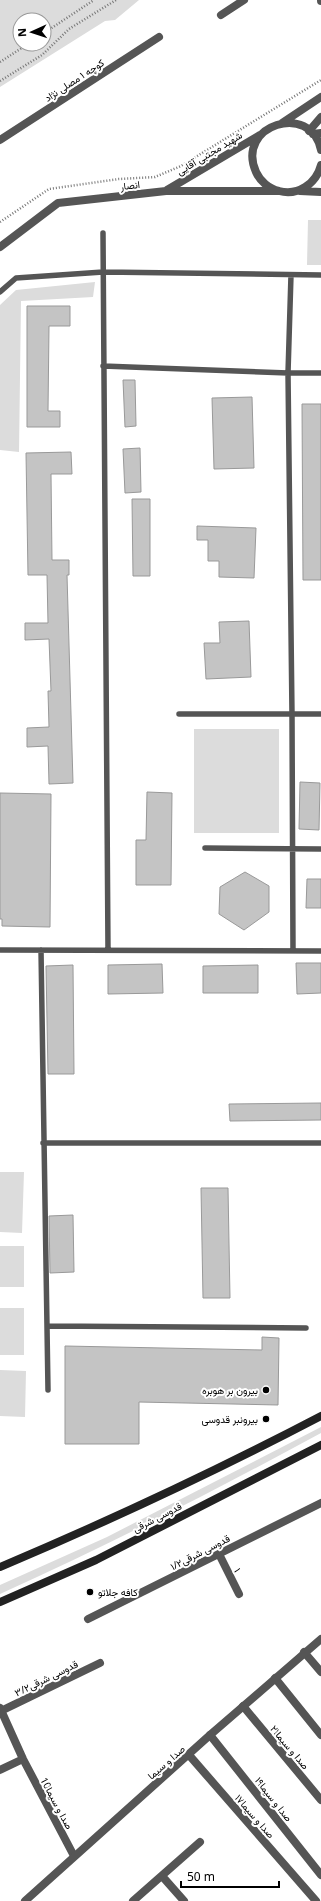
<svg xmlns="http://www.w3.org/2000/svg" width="321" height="1901" viewBox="0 0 321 1901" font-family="'Noto Sans',Vazirmatn,sans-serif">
<rect width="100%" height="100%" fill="#fff"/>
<path fill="#dcdcdc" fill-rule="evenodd" d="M0,0H139L115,20L105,21L0,87ZM20,20H44V44H20Z
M308,220H321V265H307Z
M95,282L93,297L21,301L19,452L0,450V305L16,290Z
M194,729H279V833H194Z
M0,1172H24L22,1233L0,1232Z
M0,1246H24V1287H0Z
M0,1308H24V1355H0Z
M0,1370L26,1371L25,1417L0,1416Z
M321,1427V1433C216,1490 109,1545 0,1594V1585L107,1537Z"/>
<path fill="#c4c4c4" stroke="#999" d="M27,306H70V326H49L48,411H60V427H27Z
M123,380H135L136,426L125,427Z
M252,397L254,468L214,469L212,398Z
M302,404H321V580H303Z
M140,448L141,492L125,493L123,449Z
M71,452L72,474H51L52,560H69V575H67L73,783L49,784L48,746L27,747V728L49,727L48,691H51L49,639L25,640V623H48L47,575H28L26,453Z
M132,499H150V576H133Z
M197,526L256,528L254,578L219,577V561H208V540H197Z
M249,621L251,677L206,679L204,643H220L219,622Z
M300,782L320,783L319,830L299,829Z
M147,792L172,793L171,885H136V840H146Z
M0,793L51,794L50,927L2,926V919H0Z
M245,872L269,886V912L244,930L219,914L220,887Z
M307,879H321V908H306Z
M296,963H321V993L297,994Z
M162,964L163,993L108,994V965Z
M73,965L74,1074H48L46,966Z
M258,965V993H203V966Z
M321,1103V1120L230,1121L229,1104Z
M201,1188H228L230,1298H203Z
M73,1215L74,1272L50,1273L49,1216Z
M262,1337L279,1338L278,1405L139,1402V1444H65V1346L262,1350Z"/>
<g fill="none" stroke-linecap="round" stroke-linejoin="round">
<path stroke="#777" stroke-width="2.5" stroke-dasharray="1 2" stroke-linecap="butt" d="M44,33L94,0
M0,62L28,44
M0,81L42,55L69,29L116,0
M0,222L49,189L119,179L155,177L181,166L321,80"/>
<path stroke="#555" stroke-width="5.5" d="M103,233L108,950
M0,292L16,278L103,272L321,275
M103,366L288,373L291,275
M321,373H288L292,714H321
M179,714H292L293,951
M205,848L321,849
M0,950L321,951
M41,950L48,1390
M43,1143H321
M47,1326L306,1328"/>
<path stroke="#555" stroke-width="8" d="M321,0V1
M221,15L244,0
M313,134L321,133
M0,140L159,37
M219,1554L239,1594
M88,1619L321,1503
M304,1652L321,1672
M275,1678L321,1735
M243,1706L321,1800
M0,1708L23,1759L74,1856
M1,1711L100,1663
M210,1735L321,1875
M189,1755L316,1901
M0,1770L23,1759
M162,1876L184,1901
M133,1901L200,1842"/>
<path stroke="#555" stroke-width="8" d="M282,123L321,97
M309,131L321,117
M321,150C311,101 235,125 256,172C260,181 269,189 279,191C298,196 316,184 321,165
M167,190L260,135
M300,191L321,192
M0,247L58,203L166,191H278
M25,1901L210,1735L321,1639"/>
<path stroke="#222" stroke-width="8" d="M0,1567C109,1521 216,1471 321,1416
M0,1602L96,1560L321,1445"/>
</g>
<g fill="#000" stroke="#fff" stroke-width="1.5">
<circle cx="266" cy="1390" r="4"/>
<circle cx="266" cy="1419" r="4"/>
<circle cx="90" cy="1592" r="4"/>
</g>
<g text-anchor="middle" stroke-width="4" stroke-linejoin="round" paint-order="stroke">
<g font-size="10" fill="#000" stroke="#fff">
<text transform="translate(74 80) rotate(-33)" y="4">کوچه ۱ مصلی نژاد</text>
<text transform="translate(209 153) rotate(-31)" y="4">شهید مجتبی آقایی</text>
<text transform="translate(130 185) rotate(-7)" y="4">انصار</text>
<text transform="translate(157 1517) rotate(-27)" y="4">قدوسی شرقی</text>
<text transform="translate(200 1552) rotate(-27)" y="4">قدوسی شرقی۱/۲</text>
<text transform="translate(238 1570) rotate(62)" y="4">۱</text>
<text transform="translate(46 1678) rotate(-26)" y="4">قدوسی شرقی۳/۲</text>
<text transform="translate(290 1747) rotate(50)" y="4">صدا و سیما۲۱</text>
<text transform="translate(166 1762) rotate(-41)" y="4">صدا و سیما</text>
<text transform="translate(274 1799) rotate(52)" y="4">صدا و سیما۱۹</text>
<text transform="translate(57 1803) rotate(62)" y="4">10صدا و سیما</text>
<text transform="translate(255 1816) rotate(49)" y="4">صدا و سیما۱۷</text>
</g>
<g font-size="10" fill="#000" stroke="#fff" text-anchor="end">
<text x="258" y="1394">بیرون بر هوبره</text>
<text x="258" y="1423">بیرونبر قدوسی</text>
<text x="98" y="1596" text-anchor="start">کافه جلاتو</text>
</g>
</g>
<g transform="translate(32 32) rotate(267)"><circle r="19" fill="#ffffff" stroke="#999999"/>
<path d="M0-3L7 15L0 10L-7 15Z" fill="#000000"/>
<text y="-6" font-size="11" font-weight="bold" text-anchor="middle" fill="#000000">N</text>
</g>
<path d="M181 1881v6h98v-6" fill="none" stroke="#000000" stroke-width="2"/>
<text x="187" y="1881" font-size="12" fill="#000000" stroke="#ffffff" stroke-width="3" paint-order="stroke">50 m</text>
</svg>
